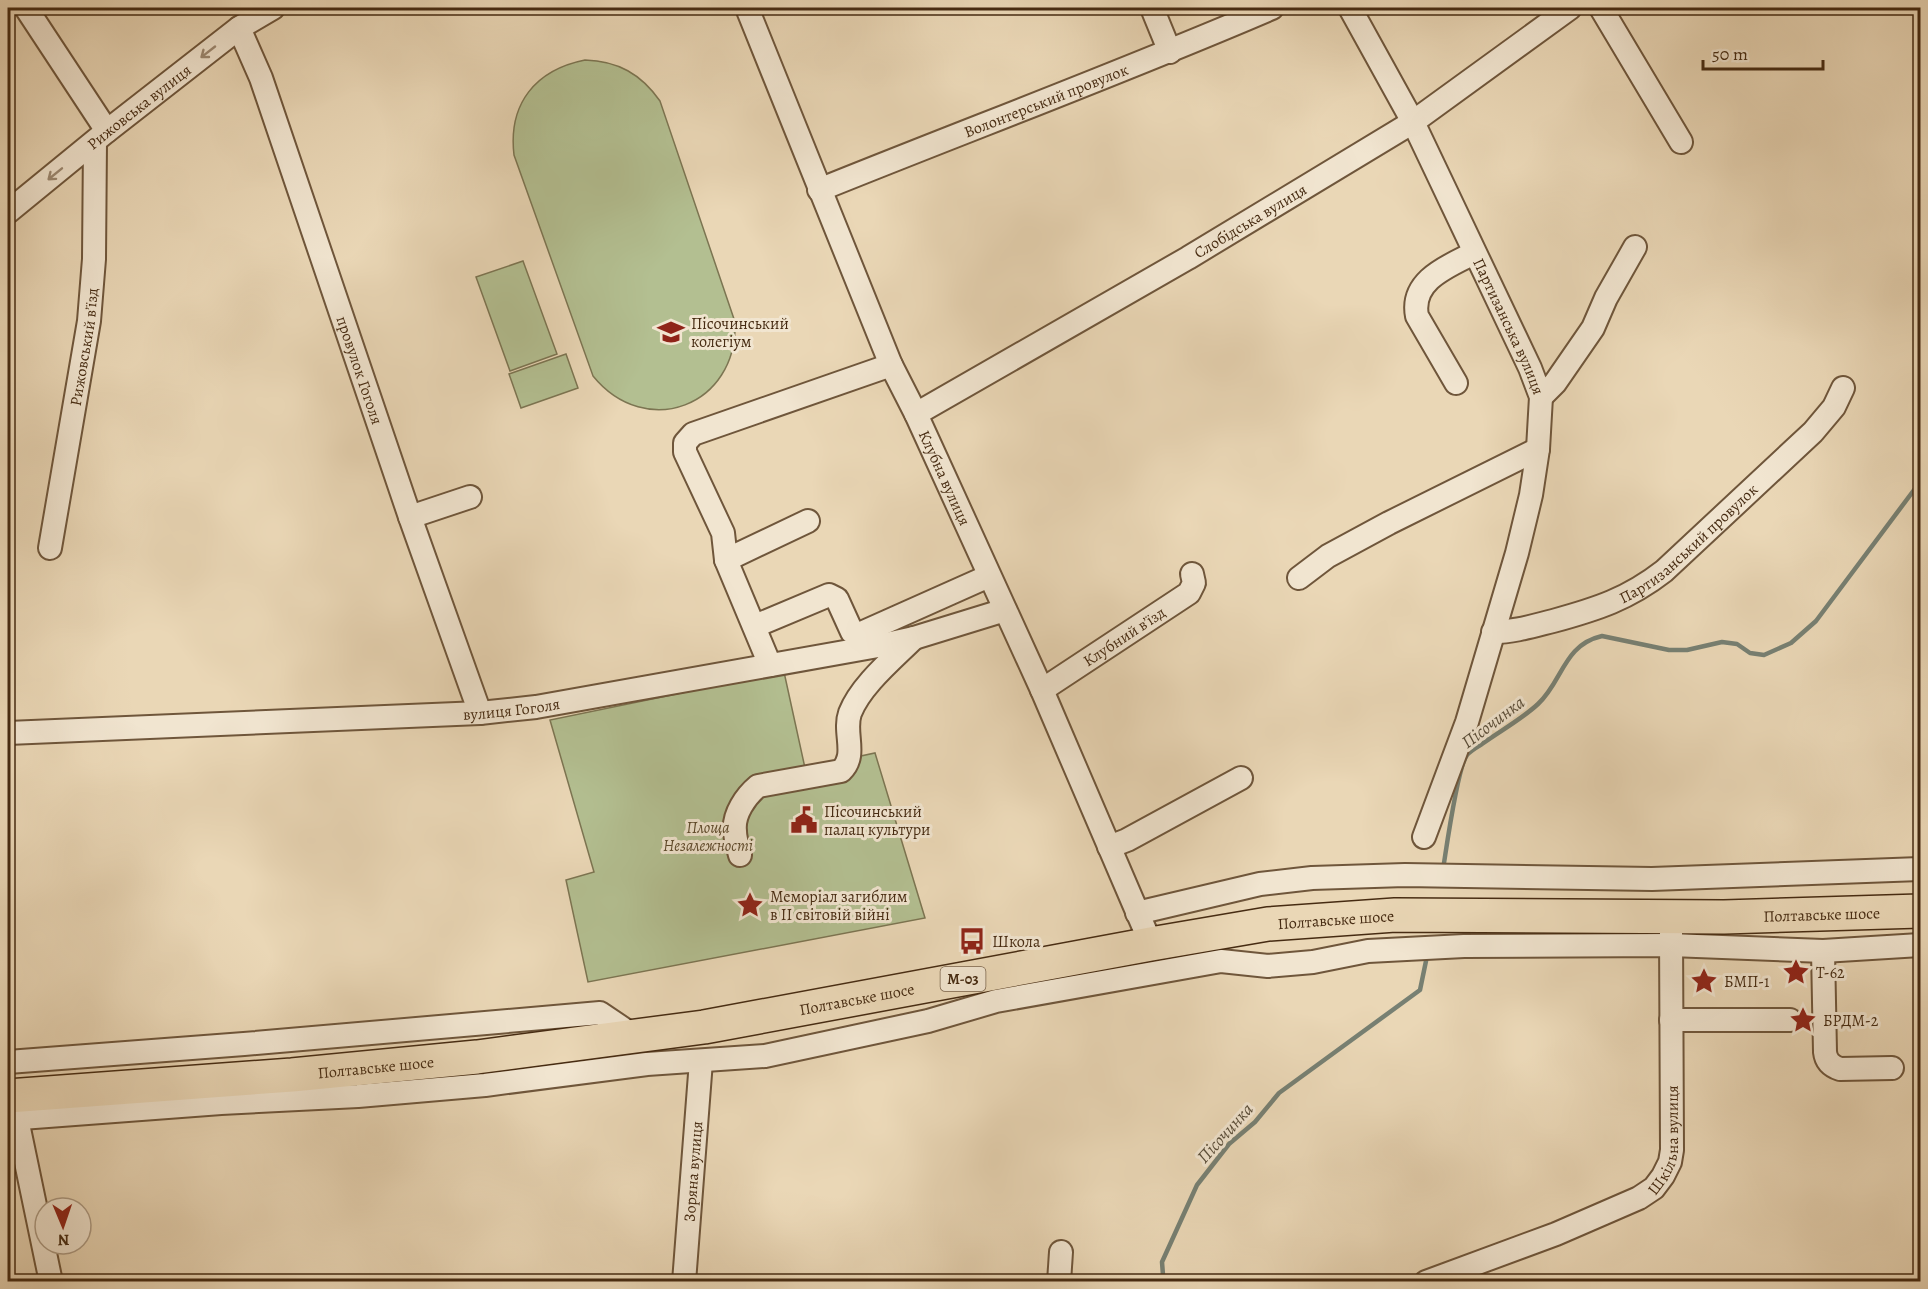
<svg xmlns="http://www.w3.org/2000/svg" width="1928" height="1289" viewBox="0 0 1928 1289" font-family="Alegreya,serif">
<rect width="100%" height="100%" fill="#ead7b6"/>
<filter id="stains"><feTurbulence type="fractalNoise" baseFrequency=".00333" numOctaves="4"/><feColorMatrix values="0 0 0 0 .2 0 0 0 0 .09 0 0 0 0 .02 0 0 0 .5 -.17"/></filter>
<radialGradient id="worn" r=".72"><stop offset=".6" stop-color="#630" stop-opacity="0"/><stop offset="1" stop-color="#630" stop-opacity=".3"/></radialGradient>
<path fill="#b3bf91" stroke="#7c7552" stroke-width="1.5" d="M585,60C618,61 641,74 660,101L735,322C738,406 646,441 593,376L514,155C508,104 535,70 585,60Z
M523,261L557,354L510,371L476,277Z
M566,354L578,388L521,408L509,374Z
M784,672L805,768L875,753L925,918L588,982L566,880L594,872L550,720Z"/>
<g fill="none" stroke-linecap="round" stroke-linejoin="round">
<path stroke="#778073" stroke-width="4.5" d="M1444,863C1447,844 1458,766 1467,755C1470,751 1477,747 1482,744C1500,731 1522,719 1538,704C1563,681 1563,645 1602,636L1669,650H1687L1722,642L1737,644L1750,653L1764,655L1791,643L1816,621L1920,482
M1159,1282L1163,1275L1162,1262L1197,1185L1229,1144L1255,1122L1279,1093L1420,990L1426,961"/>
<defs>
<g id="minor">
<path d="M26,8L107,131"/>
<path id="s1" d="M747,8L891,365L916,414L1042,690L1151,944"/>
<path d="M1152,8L1170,52"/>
<path id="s2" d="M1350,8L1413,122L1530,368L1541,397L1538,449L1531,495L1517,553L1467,722L1424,837"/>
<path d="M1601,8L1681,142"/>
<path id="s3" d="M239,28L261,78L410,517L480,713"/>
<path id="s4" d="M819,190C970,129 1123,72 1272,8"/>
<path id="s5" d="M8,212L107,131L239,28L273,8"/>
<path d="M1456,383L1417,316C1410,280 1449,266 1474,253"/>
<path d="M1541,397L1555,383L1593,328L1606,298L1635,247"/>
<path id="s6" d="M916,414L1188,258L1413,122L1570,8"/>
<path d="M410,517L470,497"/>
<path id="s7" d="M50,548L89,321L94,259L95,143"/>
<path d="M726,560L808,521"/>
<path d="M1299,578L1328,556L1389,523L1538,449"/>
<path d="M755,626L829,595L837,599L852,632L859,634L989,576"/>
<path id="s8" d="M1493,632C1514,632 1533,626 1553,621C1597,609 1628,599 1664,571L1813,432L1834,407L1843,388"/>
<path d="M770,665L726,560L723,533L685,452V443L693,434L891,365"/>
<path id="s9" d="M1042,690L1189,593L1194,583L1192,574"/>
<path id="s10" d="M8,733L480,713L536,707L878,646L914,638L1005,610"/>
<path d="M1109,847L1127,840L1241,778"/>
<path d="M740,855C738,847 735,839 735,831C733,814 746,796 758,786L841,771C858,755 843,733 850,713C861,685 893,659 914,638"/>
<path d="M1137,913L1260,884L1312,878L1405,875L1652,879L1920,869"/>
<path d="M1823,951L1825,1052C1826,1061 1831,1066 1840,1069L1892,1068"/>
<path d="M1671,1020H1790"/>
<path d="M8,1062L244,1044L600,1013L634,1036"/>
<path d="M8,1119L221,1103L358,1096L485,1085L647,1064L765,1056L928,1021L996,1001L1221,961L1268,966L1313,962L1368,951L1464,946L1671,945L1823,951L1920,945"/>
<path d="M17,1119L51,1282"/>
<path id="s11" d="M684,1282L701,1061"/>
<path d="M1059,1282L1061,1252"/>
<path id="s12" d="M1426,1282L1556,1234L1639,1198L1654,1188L1663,1176L1670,1162L1672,1150L1671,931"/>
</g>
<g id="highway">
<path id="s13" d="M8,1096L292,1075L477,1057L704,1027L1151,944L1268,924L1395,915L1724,917L1920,911"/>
</g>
</defs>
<use href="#minor" stroke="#6f563b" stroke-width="26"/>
<use href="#highway" stroke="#462b12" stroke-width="36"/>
<use href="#minor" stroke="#f1e5d0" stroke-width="22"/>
<use href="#highway" stroke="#ead7b6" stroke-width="33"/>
</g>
<defs><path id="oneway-shaft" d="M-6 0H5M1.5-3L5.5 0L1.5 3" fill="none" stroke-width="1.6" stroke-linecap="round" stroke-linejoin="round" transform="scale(1.5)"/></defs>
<g stroke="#9c8871">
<use href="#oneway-shaft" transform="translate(208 52) rotate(142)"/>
<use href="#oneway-shaft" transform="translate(55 174) rotate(141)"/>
</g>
<defs>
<symbol id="school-bare" viewBox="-9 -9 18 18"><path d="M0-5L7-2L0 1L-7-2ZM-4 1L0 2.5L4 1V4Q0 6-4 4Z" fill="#8f2418" stroke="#f1e5d0" stroke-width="2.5" paint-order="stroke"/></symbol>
<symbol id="civic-bare" viewBox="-9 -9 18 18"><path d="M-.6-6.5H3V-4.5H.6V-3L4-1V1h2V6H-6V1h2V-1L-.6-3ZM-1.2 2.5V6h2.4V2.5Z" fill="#8f2418" stroke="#f1e5d0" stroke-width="2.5" paint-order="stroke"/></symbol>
<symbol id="sight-bare" viewBox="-9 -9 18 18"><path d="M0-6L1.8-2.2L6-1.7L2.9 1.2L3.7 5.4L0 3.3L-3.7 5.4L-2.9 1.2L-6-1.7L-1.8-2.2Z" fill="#8f2418" stroke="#f1e5d0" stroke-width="2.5" paint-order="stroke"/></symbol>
<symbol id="bus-bare" viewBox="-9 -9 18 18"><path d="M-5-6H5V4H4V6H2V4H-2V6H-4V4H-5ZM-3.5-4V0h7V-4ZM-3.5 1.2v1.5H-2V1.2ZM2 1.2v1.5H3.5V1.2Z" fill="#8f2418" stroke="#f1e5d0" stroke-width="2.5" paint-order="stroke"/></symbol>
</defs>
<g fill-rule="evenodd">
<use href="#school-bare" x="652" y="313" width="38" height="38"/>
<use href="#civic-bare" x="785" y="801" width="38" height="38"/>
<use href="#sight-bare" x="731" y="886" width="38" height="38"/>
<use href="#bus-bare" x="953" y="922" width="38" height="38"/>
<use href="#sight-bare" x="1777" y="953" width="38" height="38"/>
<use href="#sight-bare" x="1685" y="962" width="38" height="38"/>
<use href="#sight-bare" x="1784" y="1001" width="38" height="38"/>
</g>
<g text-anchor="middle" stroke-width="6" stroke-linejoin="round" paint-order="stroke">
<rect fill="#f1e5d0" stroke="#79634b" stroke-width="1.5" x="940.5" y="967" width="45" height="24" rx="4.5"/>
<g font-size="15" font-weight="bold" fill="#462b12">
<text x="963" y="984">М-03</text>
</g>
<g font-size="16" fill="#462b12" stroke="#f1e5d0">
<text dy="6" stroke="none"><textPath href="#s4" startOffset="244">Волонтерський провулок</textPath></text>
<text dy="6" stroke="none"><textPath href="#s5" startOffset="168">Рижовська вулиця</textPath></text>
<text dy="6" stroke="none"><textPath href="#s6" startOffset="386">Слобідська вулиця</textPath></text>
<text dy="6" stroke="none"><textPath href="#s2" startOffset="356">Партизанська вулиця</textPath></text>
<text dy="6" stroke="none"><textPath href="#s7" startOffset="204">Рижовський в’їзд</textPath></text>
<text dy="6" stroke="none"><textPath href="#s3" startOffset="363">провулок Гоголя</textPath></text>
<text dy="6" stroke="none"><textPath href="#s1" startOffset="510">Клубна вулиця</textPath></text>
<text dy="6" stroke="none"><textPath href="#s8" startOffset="220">Партизанський провулок</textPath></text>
<text dy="6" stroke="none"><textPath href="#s9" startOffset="98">Клубний в’їзд</textPath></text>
<text dy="6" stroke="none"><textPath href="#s10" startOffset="504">вулиця Гоголя</textPath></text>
<text dy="6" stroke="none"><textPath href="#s13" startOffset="1827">Полтавське шосе</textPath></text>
<text dy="6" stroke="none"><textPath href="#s13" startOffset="1341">Полтавське шосе</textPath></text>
<text dy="6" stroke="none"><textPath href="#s13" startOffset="855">Полтавське шосе</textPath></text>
<text dy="6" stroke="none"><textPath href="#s13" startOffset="369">Полтавське шосе</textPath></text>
<text dy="6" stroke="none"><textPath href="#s12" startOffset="298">Шкільна вулиця</textPath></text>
<text dy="6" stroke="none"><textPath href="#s11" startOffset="111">Зоряна вулиця</textPath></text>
</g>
<g font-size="16" fill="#462b12" stroke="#f1e5d0" text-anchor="start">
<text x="691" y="329">Пісочинський<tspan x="691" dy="18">колегіум</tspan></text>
<text x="824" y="817">Пісочинський<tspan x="824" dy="18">палац культури</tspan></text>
<text x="770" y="902">Меморіал загиблим<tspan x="770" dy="18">в II світовій війні</tspan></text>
<text x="992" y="947">Школа</text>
<text x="1816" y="978">Т-62</text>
<text x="1724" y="987">БМП-1</text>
<text x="1823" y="1026">БРДМ-2</text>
</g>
<g font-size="16" font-style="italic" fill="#5c492b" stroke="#f1e5d0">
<text x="708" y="833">Площа<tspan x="708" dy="18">Незалежності</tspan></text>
</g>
<g font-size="18" font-style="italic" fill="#5a4e3a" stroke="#f1e5d0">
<text transform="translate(1493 722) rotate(-37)" y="6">Пісочинка</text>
<text transform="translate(1225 1133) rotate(-48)" y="6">Пісочинка</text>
</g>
</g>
<rect width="1928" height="1289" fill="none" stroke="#ead7b6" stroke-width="30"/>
<rect x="9" y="9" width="1910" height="1271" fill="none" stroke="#462b12" stroke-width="3"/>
<rect x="15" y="15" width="1898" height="1259" fill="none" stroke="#462b12" stroke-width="1.5"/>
<g transform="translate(63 1226) rotate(178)"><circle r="28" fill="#f1e5d0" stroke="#ad9b84" stroke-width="1.5"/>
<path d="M0-4.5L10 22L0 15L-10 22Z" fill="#8f2418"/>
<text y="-9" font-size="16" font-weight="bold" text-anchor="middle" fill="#462b12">N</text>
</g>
<path d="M1703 60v9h120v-9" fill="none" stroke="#462b12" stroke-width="3"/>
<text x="1712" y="60" font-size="18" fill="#462b12" stroke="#f1e5d0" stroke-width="4.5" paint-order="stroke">50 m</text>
<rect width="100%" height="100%" filter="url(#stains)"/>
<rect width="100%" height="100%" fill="url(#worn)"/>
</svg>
